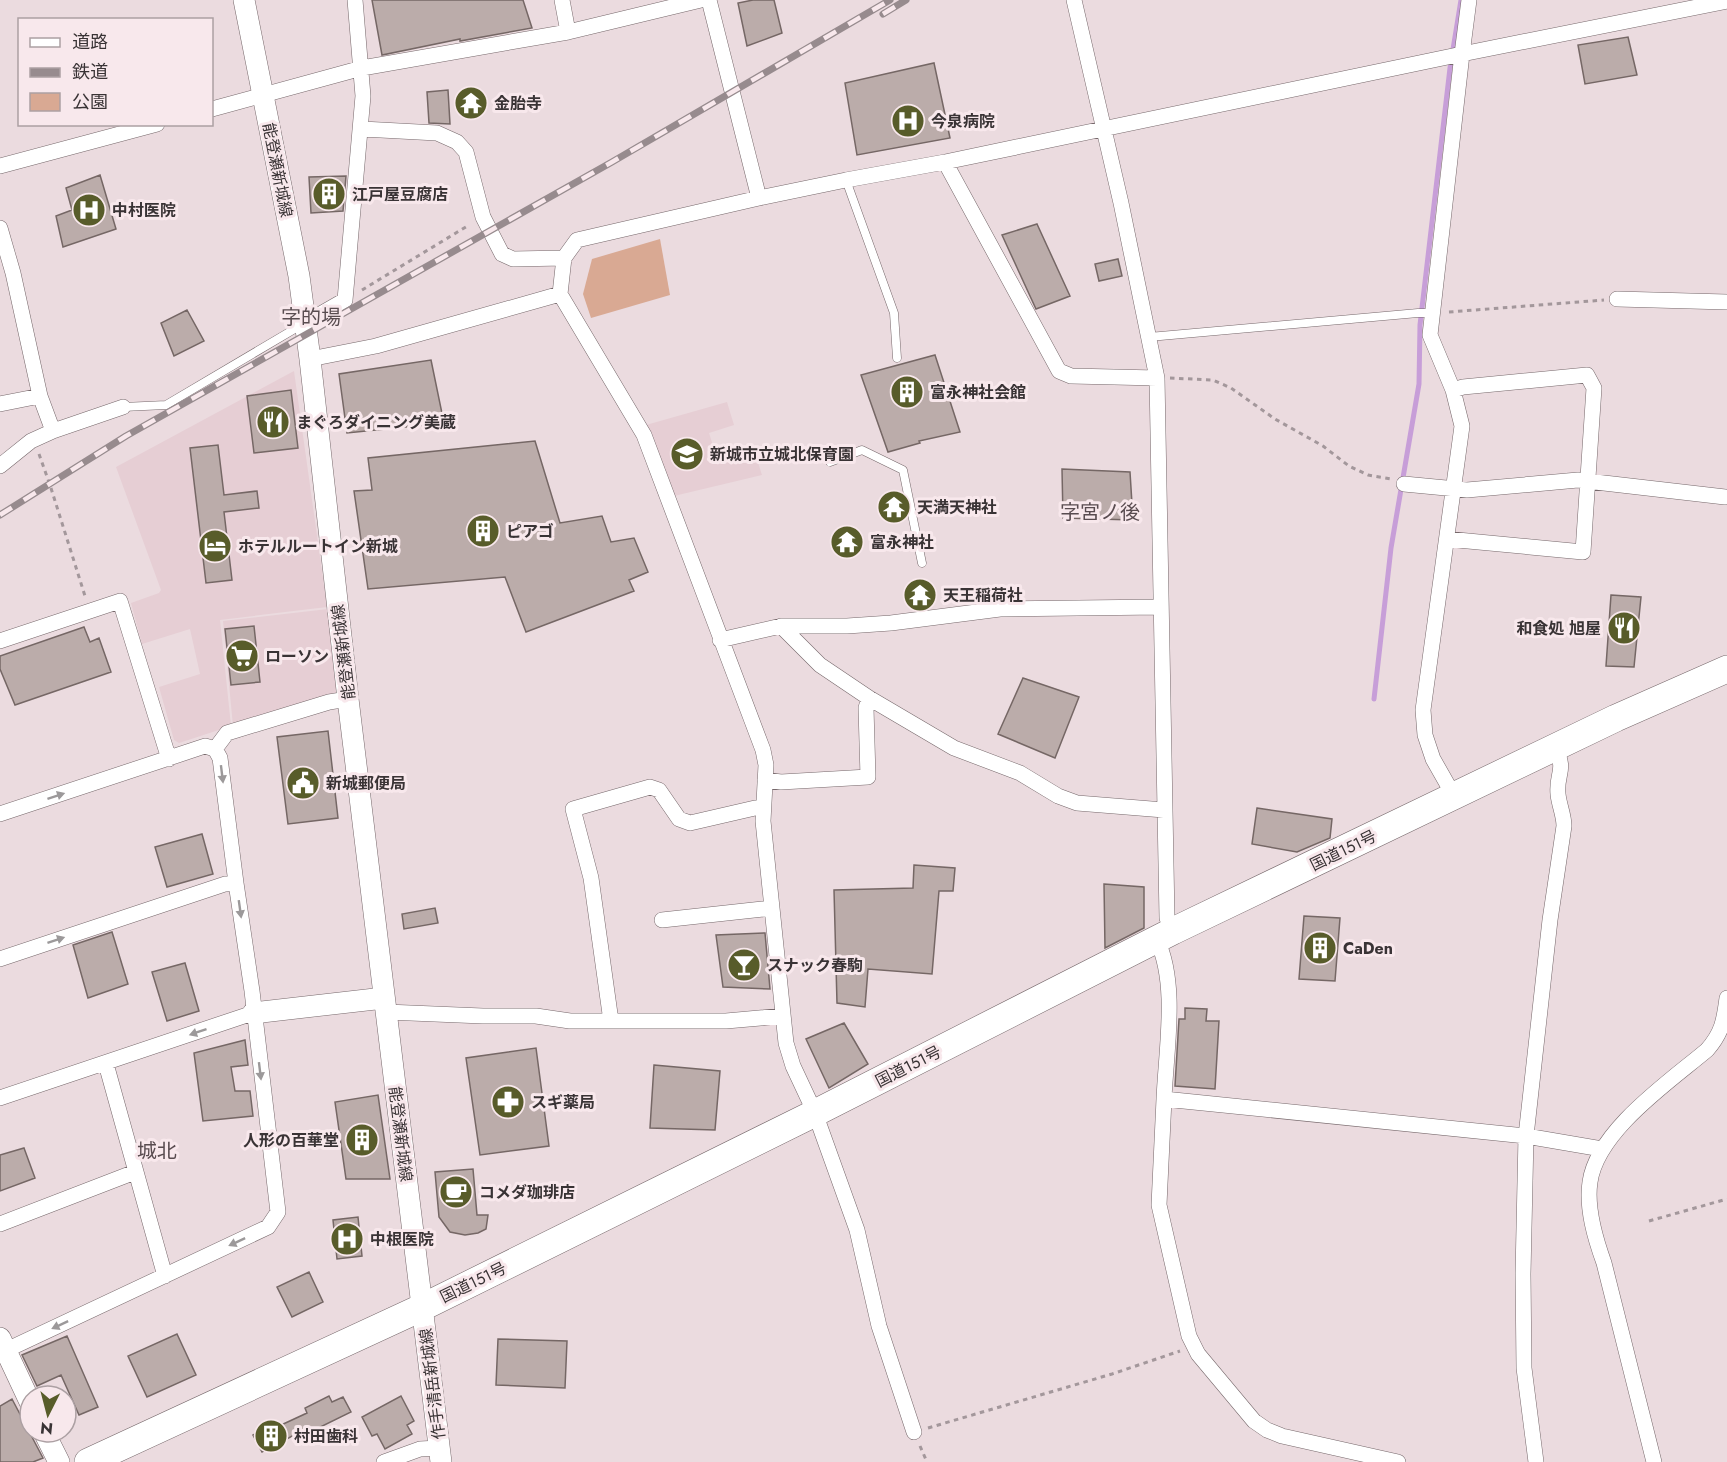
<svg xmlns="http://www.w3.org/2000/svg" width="1727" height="1462" viewBox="0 0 1727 1462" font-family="Jost,'Noto Sans JP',sans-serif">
<rect width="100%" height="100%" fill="#ebdbdf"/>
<path fill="#e6ced4" d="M294,371L327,607L220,620L231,726L179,743L174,740L159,687L200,674L190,629L142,644L131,603L159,593L161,590L116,467Z
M727,402L734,425L709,433L718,461L753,447L762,475L674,496L646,425Z
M328,609L337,694L233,726L223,621Z"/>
<path fill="#d9a993" d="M660,239L670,295L591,318L583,294L592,259Z"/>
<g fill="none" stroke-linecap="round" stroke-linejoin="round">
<path stroke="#c79ed8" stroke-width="5" d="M1374,699L1391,548L1419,384L1420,325L1450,68L1461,0"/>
</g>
<path fill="#bbacaa" stroke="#756765" stroke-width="1.5" d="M372,0H523L532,28L460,41V39L382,55Z
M753,0H774L782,33L747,46L738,3Z
M1628,37L1637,75L1585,84L1578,45Z
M934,63L950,138L857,155L845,83Z
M448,90L450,124L429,123L427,92Z
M100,175L116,229L63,247L56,216L72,210L66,188Z
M346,176L343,211L311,213L309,177Z
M1037,224L1070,296L1036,309L1002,235Z
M1118,259L1122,276L1099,281L1095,264Z
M187,310L204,341L174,356L161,323Z
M935,355L960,432L919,441L920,443L888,452L861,375Z
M431,360L444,423L347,433L339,374Z
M291,390L298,448L254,453L247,396Z
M535,441L560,523L602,516L611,542L634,538L648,572L629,580L634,591L526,632L505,577L368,589L354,491L372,490L368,458Z
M218,445L224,495L257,491L259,508L224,512L232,580L206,583L190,448Z
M1062,469L1130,472L1133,520L1063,518Z
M1611,595L1641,597L1634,667L1606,666Z
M254,626L260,682L231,685L225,629Z
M84,627L90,642L99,638L111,672L15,705L0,669V656Z
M1023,678L1079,697L1055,758L998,734Z
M328,731L338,818L288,824L277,737Z
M1257,808L1332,819L1330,838L1297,852L1252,844Z
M202,834L213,874L167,887L155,847Z
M914,865L955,868L953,891H939L932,974L868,969L865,1007L837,1003L834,890L913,888Z
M1104,884L1144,887V928L1105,948Z
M435,908L438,923L404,929L402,914Z
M1304,916L1340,918L1335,981L1299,979Z
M112,932L128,984L88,998L73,945Z
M765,933L770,989L723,987L716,935Z
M185,963L199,1011L167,1021L152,972Z
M1185,1008L1207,1009L1206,1021H1219L1215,1089L1175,1086L1179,1019H1185Z
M844,1023L868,1064L829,1088L806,1039Z
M245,1040L248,1065L231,1067L235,1091H250L253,1116L203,1121L194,1053Z
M536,1048L549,1146L480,1155L466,1058Z
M654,1065L720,1071L715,1130L650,1128Z
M378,1095L390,1179H346L335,1102Z
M24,1148L35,1178L0,1191V1155Z
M473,1169L477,1215H488L486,1229L478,1233L465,1235L450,1232L439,1217L435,1172Z
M358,1217L362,1256L337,1259L333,1220Z
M309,1272L323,1302L292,1317L277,1287Z
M177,1334L196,1375L147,1397L128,1356Z
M67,1336L98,1407L79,1415L61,1375L37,1386L22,1355Z
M498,1339L567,1341L565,1388L496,1385Z
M329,1396L332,1402L343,1397L351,1412L298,1438L296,1434L262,1452L253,1435L264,1429L266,1432L307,1413L305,1408Z
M401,1396L414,1421L407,1425L412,1434L385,1449L377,1434L372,1436L362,1417Z
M12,1399L43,1458L33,1462H0V1406Z"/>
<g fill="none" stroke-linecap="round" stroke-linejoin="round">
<defs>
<path id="lane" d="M846,180L894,313L897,358
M1149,337L1418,313H1432
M123,407L166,405L303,324
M830,462L862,450L903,470L922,563"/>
<path id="street" d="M562,0L568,32
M709,0L759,198L577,240L564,258L560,294L644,435L763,750L766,765L763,821L786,1043L793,1066L815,1113L857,1230L879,1326L914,1432
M1074,0L1121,203L1157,378L1167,918L1173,931
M1469,0L1462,54L1727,1
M212,109L362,68L568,32L701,0
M362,129L437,133L457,142L466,152L483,217L502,254L513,259L564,258
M945,162L1059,371L1071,376L1157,378
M0,166L157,124
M759,198L846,180L945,162L1462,54L1430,335L1453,390L1462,426L1423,710L1425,735L1433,759L1454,796
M0,228L13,273L40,396L53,431L31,441L0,466
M1617,299L1727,302
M305,323L345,300L363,96L355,0
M310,359L376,346L560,294
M0,404L40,396
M53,431L123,407
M1404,484L1467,490L1578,480L1725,497
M1447,539L1583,552L1594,388L1587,375L1463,387L1453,390
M781,626H847L891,623L1000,609L1160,607
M720,640L781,626L820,665L869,698L954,748L1020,773L1058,796L1077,803L1164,810
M0,641L120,601L169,759
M215,749L227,733L329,702L348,699
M765,780L781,782L868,777L866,708L869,698
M0,814L205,746L215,749L220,758L236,883
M662,920L772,908
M1157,940C1178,984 1166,1050 1164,1099L1526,1136L1602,1149
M0,959L225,884L236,883L252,991L278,1212L268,1227L0,1353
M386,1012L483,1016H536L570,1021H726L782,1016
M611,1021L591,878L573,809L650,787L659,790L679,819L690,823L755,808H763
M106,1064L165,1276
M0,1098L253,1013
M1164,1099L1159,1205L1189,1336L1198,1354L1254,1421L1267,1430L1282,1436L1398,1462
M0,1224L135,1172
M384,1462L420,1449L439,1448
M1536,1462L1524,1368L1523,1274L1526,1136L1550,920L1564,826C1564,815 1559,805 1558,794C1556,772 1567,772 1555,747
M1654,1462L1604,1263C1595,1238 1586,1208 1590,1182C1597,1131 1669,1082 1707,1050C1722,1033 1724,1021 1727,998"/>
<path id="secondary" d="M244,0L299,276L310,359L348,699L441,1462
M253,1013L384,998
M0,1338L30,1402
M44,1432L59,1462"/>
<path id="highway" d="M88,1462L423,1307L815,1113L1173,931L1616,718L1727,669"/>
</defs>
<use href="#lane" stroke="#76686b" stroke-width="9"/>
<use href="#street" stroke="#76686b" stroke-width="16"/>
<use href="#secondary" stroke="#76686b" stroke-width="22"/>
<use href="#highway" stroke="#76686b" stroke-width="28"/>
<path stroke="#a3979b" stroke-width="3" stroke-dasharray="4.5 4.5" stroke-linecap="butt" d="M362,290L469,225
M1449,312L1604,300
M1170,378L1213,380L1231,388L1275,419L1323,446L1349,466L1368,475L1391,479
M39,454L50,485L85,596
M1649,1221L1727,1199
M928,1428L1112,1374L1180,1351
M920,1446L927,1462"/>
<use href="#lane" stroke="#fff" stroke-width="8"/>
<use href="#street" stroke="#fff" stroke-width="15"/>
<use href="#secondary" stroke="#fff" stroke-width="21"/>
<use href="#highway" stroke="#fff" stroke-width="27"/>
<defs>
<path id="rail" d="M883,14L906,0
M0,515L126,436L612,162L890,0"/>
</defs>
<use href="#rail" stroke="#978b8e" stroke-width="7"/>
<use href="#rail" stroke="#f8e8ec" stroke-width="4.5" stroke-dasharray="14" stroke-linecap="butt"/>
</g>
<defs><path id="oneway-solid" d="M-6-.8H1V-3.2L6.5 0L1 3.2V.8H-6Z" transform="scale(1.5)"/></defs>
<g fill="#9c999a">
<use href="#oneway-solid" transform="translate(222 774) rotate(83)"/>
<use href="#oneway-solid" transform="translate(56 796) rotate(-18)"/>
<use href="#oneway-solid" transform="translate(240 909) rotate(82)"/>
<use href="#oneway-solid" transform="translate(56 940) rotate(-18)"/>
<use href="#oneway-solid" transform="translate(198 1032) rotate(161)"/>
<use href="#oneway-solid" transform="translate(260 1071) rotate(83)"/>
<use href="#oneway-solid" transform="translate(237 1242) rotate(155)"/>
<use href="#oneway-solid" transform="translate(60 1325) rotate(155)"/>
</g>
<defs>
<symbol id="temple-disc" viewBox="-11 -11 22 22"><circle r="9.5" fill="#585c2a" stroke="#f8e8ec"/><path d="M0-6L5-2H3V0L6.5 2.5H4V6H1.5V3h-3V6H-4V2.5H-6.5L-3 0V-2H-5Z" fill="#fff"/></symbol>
<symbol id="hospital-disc" viewBox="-11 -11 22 22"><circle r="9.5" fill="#585c2a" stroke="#f8e8ec"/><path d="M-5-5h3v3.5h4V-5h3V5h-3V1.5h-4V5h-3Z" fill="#fff"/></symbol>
<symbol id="building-disc" viewBox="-11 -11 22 22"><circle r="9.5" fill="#585c2a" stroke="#f8e8ec"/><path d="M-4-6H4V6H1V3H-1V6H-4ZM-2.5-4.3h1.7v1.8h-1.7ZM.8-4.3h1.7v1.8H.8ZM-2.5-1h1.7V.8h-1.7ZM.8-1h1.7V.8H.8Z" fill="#fff"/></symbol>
<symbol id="restaurant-disc" viewBox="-11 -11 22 22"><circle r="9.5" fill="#585c2a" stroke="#f8e8ec"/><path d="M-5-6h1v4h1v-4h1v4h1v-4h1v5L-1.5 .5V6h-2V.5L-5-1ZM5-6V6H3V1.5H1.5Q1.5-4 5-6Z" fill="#fff"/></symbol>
<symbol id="school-disc" viewBox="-11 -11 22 22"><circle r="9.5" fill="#585c2a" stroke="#f8e8ec"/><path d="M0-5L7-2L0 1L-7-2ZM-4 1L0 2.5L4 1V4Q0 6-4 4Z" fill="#fff"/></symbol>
<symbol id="hotel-disc" viewBox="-11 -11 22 22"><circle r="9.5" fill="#585c2a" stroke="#f8e8ec"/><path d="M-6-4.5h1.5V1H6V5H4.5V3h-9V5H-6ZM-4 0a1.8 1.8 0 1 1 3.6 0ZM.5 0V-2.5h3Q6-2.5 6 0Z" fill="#fff"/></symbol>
<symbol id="supermarket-disc" viewBox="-11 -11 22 22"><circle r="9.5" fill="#585c2a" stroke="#f8e8ec"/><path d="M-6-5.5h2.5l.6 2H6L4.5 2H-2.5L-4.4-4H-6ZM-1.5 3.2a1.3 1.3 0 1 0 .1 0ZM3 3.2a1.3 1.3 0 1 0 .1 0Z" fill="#fff"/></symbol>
<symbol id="civic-disc" viewBox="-11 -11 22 22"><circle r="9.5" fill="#585c2a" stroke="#f8e8ec"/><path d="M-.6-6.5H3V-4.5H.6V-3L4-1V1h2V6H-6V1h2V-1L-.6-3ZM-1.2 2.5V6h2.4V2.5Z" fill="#fff"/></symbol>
<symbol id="bar-disc" viewBox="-11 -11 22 22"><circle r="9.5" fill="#585c2a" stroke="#f8e8ec"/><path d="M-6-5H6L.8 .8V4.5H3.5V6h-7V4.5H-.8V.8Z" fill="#fff"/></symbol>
<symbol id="pharmacy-disc" viewBox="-11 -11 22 22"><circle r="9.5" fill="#585c2a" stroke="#f8e8ec"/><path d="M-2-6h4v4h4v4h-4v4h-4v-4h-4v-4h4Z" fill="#fff"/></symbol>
<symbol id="cafe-disc" viewBox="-11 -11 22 22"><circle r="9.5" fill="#585c2a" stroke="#f8e8ec"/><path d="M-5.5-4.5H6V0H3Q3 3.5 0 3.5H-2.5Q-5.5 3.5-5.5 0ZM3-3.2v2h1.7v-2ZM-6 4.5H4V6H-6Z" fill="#fff"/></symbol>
</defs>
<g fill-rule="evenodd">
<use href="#temple-disc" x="452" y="84" width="38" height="38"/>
<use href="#hospital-disc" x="889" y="102" width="38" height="38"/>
<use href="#building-disc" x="310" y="175" width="38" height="38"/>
<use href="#hospital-disc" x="70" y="191" width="38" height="38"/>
<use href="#building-disc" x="888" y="373" width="38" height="38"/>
<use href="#restaurant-disc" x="254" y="403" width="38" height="38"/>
<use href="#school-disc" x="668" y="435" width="38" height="38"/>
<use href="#temple-disc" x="875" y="488" width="38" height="38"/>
<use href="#building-disc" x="464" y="512" width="38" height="38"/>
<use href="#temple-disc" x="828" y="523" width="38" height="38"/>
<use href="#hotel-disc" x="196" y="527" width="38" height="38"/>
<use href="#temple-disc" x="901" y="576" width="38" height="38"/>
<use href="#restaurant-disc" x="1605" y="609" width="38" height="38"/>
<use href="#supermarket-disc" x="223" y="637" width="38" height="38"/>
<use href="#civic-disc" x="284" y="764" width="38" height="38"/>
<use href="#building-disc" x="1301" y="929" width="38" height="38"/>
<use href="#bar-disc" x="725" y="946" width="38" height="38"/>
<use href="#pharmacy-disc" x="489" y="1083" width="38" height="38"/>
<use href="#building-disc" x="343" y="1121" width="38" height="38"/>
<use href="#cafe-disc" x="437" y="1173" width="38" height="38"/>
<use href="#hospital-disc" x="328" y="1220" width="38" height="38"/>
<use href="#building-disc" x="252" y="1417" width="38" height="38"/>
</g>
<g text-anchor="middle" stroke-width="6" stroke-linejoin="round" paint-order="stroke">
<g font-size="16" font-weight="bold" fill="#393335" stroke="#f8e8ec" text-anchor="start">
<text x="494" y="109">金胎寺</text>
<text x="931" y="127">今泉病院</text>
<text x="352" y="200">江戸屋豆腐店</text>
<text x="112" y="216">中村医院</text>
<text x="930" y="398">富永神社会館</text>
<text x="296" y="428">まぐろダイニング美蔵</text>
<text x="710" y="460">新城市立城北保育園</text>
<text x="917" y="513">天満天神社</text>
<text x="506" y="537">ピアゴ</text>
<text x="870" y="548">富永神社</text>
<text x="238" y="552">ホテルルートイン新城</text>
<text x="943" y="601">天王稲荷社</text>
<text x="1601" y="634" text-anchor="end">和食処 旭屋</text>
<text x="265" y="662">ローソン</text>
<text x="326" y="789">新城郵便局</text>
<text x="1343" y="954">CaDen</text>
<text x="767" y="971">スナック春駒</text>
<text x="531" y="1108">スギ薬局</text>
<text x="339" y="1146" text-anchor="end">人形の百華堂</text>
<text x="479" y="1198">コメダ珈琲店</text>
<text x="370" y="1245">中根医院</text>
<text x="294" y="1442">村田歯科</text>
</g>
<g font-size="16" fill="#393335" stroke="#f8e8ec">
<text transform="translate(278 170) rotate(79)" y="6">能登瀬新城線</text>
<text transform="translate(343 652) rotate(-97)" y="6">能登瀬新城線</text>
<text transform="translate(1343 850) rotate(-26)" y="6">国道151号</text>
<text transform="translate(908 1066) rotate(-27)" y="6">国道151号</text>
<text transform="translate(401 1134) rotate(83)" y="6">能登瀬新城線</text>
<text transform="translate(473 1282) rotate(-26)" y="6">国道151号</text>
<text transform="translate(432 1384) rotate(-97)" y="6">作手清岳新城線</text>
</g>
<g font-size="20" fill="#594c50" stroke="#f8e8ec">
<text x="311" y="324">字的場</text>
<text x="1100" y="519">字宮ノ後</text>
<text x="157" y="1158">城北</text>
</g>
</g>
<rect x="18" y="18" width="195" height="108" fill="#f8e8ec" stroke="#aca0a3" stroke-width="1.5"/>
<rect x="30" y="38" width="30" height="9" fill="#ffffff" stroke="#aca0a3" stroke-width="1.5"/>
<text x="72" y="48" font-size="18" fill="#393335">道路</text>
<rect x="30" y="68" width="30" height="9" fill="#978b8e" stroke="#aca0a3" stroke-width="1.5"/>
<text x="72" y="78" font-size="18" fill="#393335">鉄道</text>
<rect x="30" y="93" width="30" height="18" fill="#d9a993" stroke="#aca0a3" stroke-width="1.5"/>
<text x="72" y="108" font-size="18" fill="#393335">公園</text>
<g transform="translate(48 1414) rotate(186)"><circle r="28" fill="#f8e8ec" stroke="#aca0a3" stroke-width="1.5"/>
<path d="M0-4.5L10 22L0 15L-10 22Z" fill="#585c2a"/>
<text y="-9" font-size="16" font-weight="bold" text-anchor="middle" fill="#393335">N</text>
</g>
</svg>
